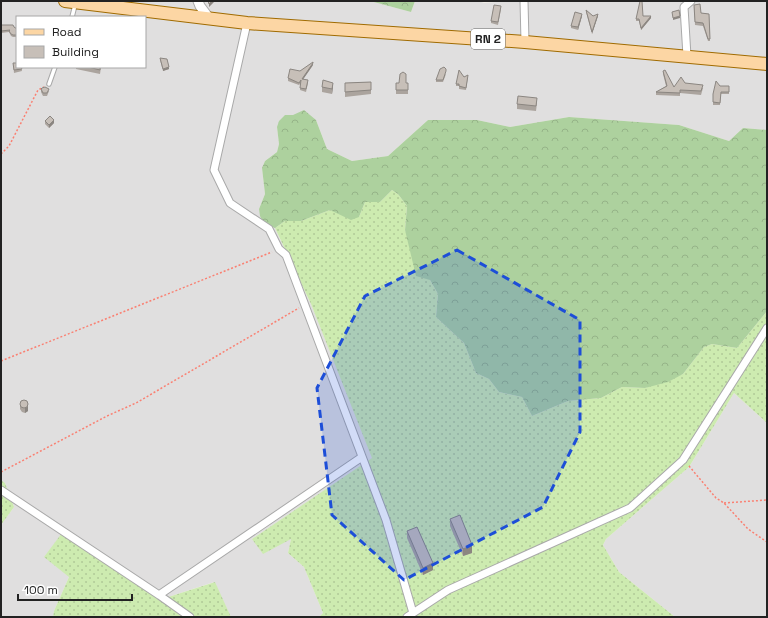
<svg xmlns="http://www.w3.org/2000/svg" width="768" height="618" viewBox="0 0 768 618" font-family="'Space Grotesk',sans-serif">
<defs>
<pattern id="grass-dots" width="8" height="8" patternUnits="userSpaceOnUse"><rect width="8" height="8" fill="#cdebb0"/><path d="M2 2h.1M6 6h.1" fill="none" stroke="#b0c997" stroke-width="1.8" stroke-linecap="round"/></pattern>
<pattern id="forest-crowns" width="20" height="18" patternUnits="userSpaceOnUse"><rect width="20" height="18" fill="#add19e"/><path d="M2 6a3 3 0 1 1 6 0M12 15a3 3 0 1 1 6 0" fill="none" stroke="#95b388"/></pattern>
</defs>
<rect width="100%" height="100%" fill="#f2efe9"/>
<path fill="#e0dfdf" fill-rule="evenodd" d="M1,1H370L411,12L415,1H478L484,3L509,1H767V130L743,128L729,141L679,125L569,117L510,127L477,120H428L388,156L352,161L327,149L316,120L277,127L279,144L277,152L265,161L262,168L265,194L259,209L264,224L275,228L311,304L373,458L252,539H291L288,553L304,567L323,613L319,617H231L214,582L159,600L62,533L69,577L54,611L53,617H1V525L14,507L5,483L1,480ZM17,17H145V67H17Z
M734,393L767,423V617H675L619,572L603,545L606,539L689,467Z"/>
<path fill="url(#grass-dots)" d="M392,190L398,194L407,206L405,230L430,280L438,294L436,317L464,343L476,373L489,379L499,392L522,397L532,416L568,401L601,398L622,387L645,388L683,374L704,347L712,344L737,348L767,311V423L734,393L689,467L606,539L603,545L619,572L675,617H319L323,613L304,567L288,553L291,539L263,554L252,539L372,458L311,304L275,228L285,221H301L330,210L359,217L365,202H380Z
M1,480L5,483L14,507L1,525Z
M62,533L159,600L215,582L231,617H53L54,611L69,577L44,557Z"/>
<path fill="url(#forest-crowns)" d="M370,1H415L411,12Z
M304,110L316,120L327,149L352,161L388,156L428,120H477L510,127L569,117L679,125L729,141L743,128L767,130V311L737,348L712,344L704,347L683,374L668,382L645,388L622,387L601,398L568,401L532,416L522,397L499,392L489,379L476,373L464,343L436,317L438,294L430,280L416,276L405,230L407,206L398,194L392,190L380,202H365L359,217L351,220L330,210L301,221H285L275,228L264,224L260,216L259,209L265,194L262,168L265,161L277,152L279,144L277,127L279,121L285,115H293Z"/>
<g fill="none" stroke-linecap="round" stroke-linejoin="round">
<defs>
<path id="service" d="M72,17L75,5
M49,84L55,67"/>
<path id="minor" d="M524,1L525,42
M247,23L214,170L230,203L269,229L279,249L286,255L386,520L413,613
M687,56L684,7L691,1
M1,490L159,595L190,617
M159,595L362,457
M407,617L448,590L630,508L683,460L767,328"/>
<path id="tertiary" d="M198,1L200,6L209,18"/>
<path id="primary" d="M65,1L247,23L525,42L767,64"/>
</defs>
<use href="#service" stroke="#a9a9a9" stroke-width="5.5"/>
<use href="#minor" stroke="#a9a9a9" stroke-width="9"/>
<use href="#tertiary" stroke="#a9a9a9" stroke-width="11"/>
<use href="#primary" stroke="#a06b00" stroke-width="14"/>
<path stroke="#fa8072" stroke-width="1.5" stroke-dasharray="2 2" stroke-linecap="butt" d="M1,154L9,146L38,90L44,87
M1,361L272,252
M689,466L716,498L724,503L748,529L767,542
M1,472L107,416L136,403L299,308
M724,503L767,500"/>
<use href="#service" stroke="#fff" stroke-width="3.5"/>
<use href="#minor" stroke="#fff" stroke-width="7"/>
<use href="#tertiary" stroke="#fff" stroke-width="9"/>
<use href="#primary" stroke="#fcd6a4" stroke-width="12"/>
</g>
<path fill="#aba49e" d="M694,5L701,13L709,14L710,41H708L703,26L695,25Z
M501,9L498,25L491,23V21Z
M586,10L593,16H598L592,34L586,12Z
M582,16L578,30L571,28V26Z
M643,16L651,18L641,30L639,21H636V19Z
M1,25L17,28L16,37H13L11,36L9,32L1,33Z
M160,58L169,69L163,71L160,60Z
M13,63L21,67L22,71L14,73Z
M313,65L303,79L308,83L306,92L300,90L301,83L299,85L288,81V78L300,71Z
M76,67H101L100,74L76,69Z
M663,71L674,87L685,83L703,88L701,95L680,93V96L656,95V92L666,86L663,74Z
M446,74L443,82H436V80Z
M468,77L466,90L459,89V86H456V84Z
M371,82V94L345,97V83Z
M396,83H408V94H396Z
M720,86H729V94H721L720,105H713V94Z
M322,87H333L332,94L322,92Z
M41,89L49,91L47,96H43L41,92Z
M537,103L536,111L517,109V104Z
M45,121L54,123L49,128L45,124Z
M20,405L28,408V411L25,413L22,412L20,409Z
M450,519L472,553L463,556L450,526Z
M407,531L433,570L423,575L407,538Z"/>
<path fill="#8b8681" d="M212,1H214V2L209,7V4Z
M582,14V16L578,30V27Z
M598,14V16L592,34V32Z
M651,16V18L641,30V28Z
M680,16V18L673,20V18Z
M313,63V65L302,81V79Z
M169,67V69L163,71V69Z
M333,83V87L332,94V89Z
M54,120V123L49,128V125Z
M28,403V411L25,413V408Z
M472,545V553L463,556V549Z
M433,563V570L423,575V568Z"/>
<path fill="#c7bfb8" stroke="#8b8681" d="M208,1H212L209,4Z
M640,1H642L643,16H651L641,28L639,19H636Z
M700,4L701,13L709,14L710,39H708L703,23L695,22L694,5Z
M494,5L501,6L498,22L491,21Z
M586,10L593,16L598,14L592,32Z
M679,10L680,16L673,18L672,12Z
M575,12L582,14L578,27L571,26Z
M1,25H13L14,27L17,29V34L16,35H13L11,34L9,31L10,30L1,31Z
M160,58L167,59L169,67L163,69Z
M313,62V63L302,79L308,80L306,89L300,88L301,80L299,83L288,78L290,69L300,71Z
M13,63H17V67H21L22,69L14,70Z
M88,67H100V70Z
M444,67L446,69V71L443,80H436L440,69Z
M459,70L464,77L468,75L466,88L459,86V84H456Z
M665,70L674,87L681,77L685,83L703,85L701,91L680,90V93L656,92L667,86L663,71Z
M403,72L406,74V83H408V90H396V83H399L400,74Z
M323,80L333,83L332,89L322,87Z
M716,81L720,86H729V92H721L720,103L713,102V94Z
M371,82V90L345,92V83Z
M45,87L49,89L47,93H43L41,89L42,88Z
M518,96L537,98L536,106L517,104Z
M50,116L54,120L49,125L45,121Z
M20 404a4 4 0 1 1 8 0a4 4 0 1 1-8 0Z
M460,515L472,545L463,549L450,519Z
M417,527L433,563L423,568L407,531Z"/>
<path fill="#1d4ed8" fill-opacity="0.2" stroke="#1d4ed8" stroke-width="3" stroke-dasharray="8 5" stroke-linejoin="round" d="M457,250L580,320V432L543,507L404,580L332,515L317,388L365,296Z"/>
<g text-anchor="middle" stroke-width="3.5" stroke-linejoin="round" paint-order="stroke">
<rect fill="#fff" stroke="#646464" stroke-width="1" x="471" y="29" width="34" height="20" rx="3"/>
<g font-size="12" font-weight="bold" fill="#222">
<text x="488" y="43">RN 2</text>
</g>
</g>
<rect width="768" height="618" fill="none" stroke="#222222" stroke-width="4"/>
<rect x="16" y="16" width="130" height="52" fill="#ffffff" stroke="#a7a7a7"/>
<rect x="24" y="29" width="20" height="6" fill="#fcd6a4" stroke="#a7a7a7"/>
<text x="52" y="36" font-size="12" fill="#222222">Road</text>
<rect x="24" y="46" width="20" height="12" fill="#c7bfb8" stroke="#a7a7a7"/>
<text x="52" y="56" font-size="12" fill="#222222">Building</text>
<path d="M18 594v6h114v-6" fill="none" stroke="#222222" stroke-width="2"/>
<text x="24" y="594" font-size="12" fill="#222222" stroke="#ffffff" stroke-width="3" paint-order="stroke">100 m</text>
</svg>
